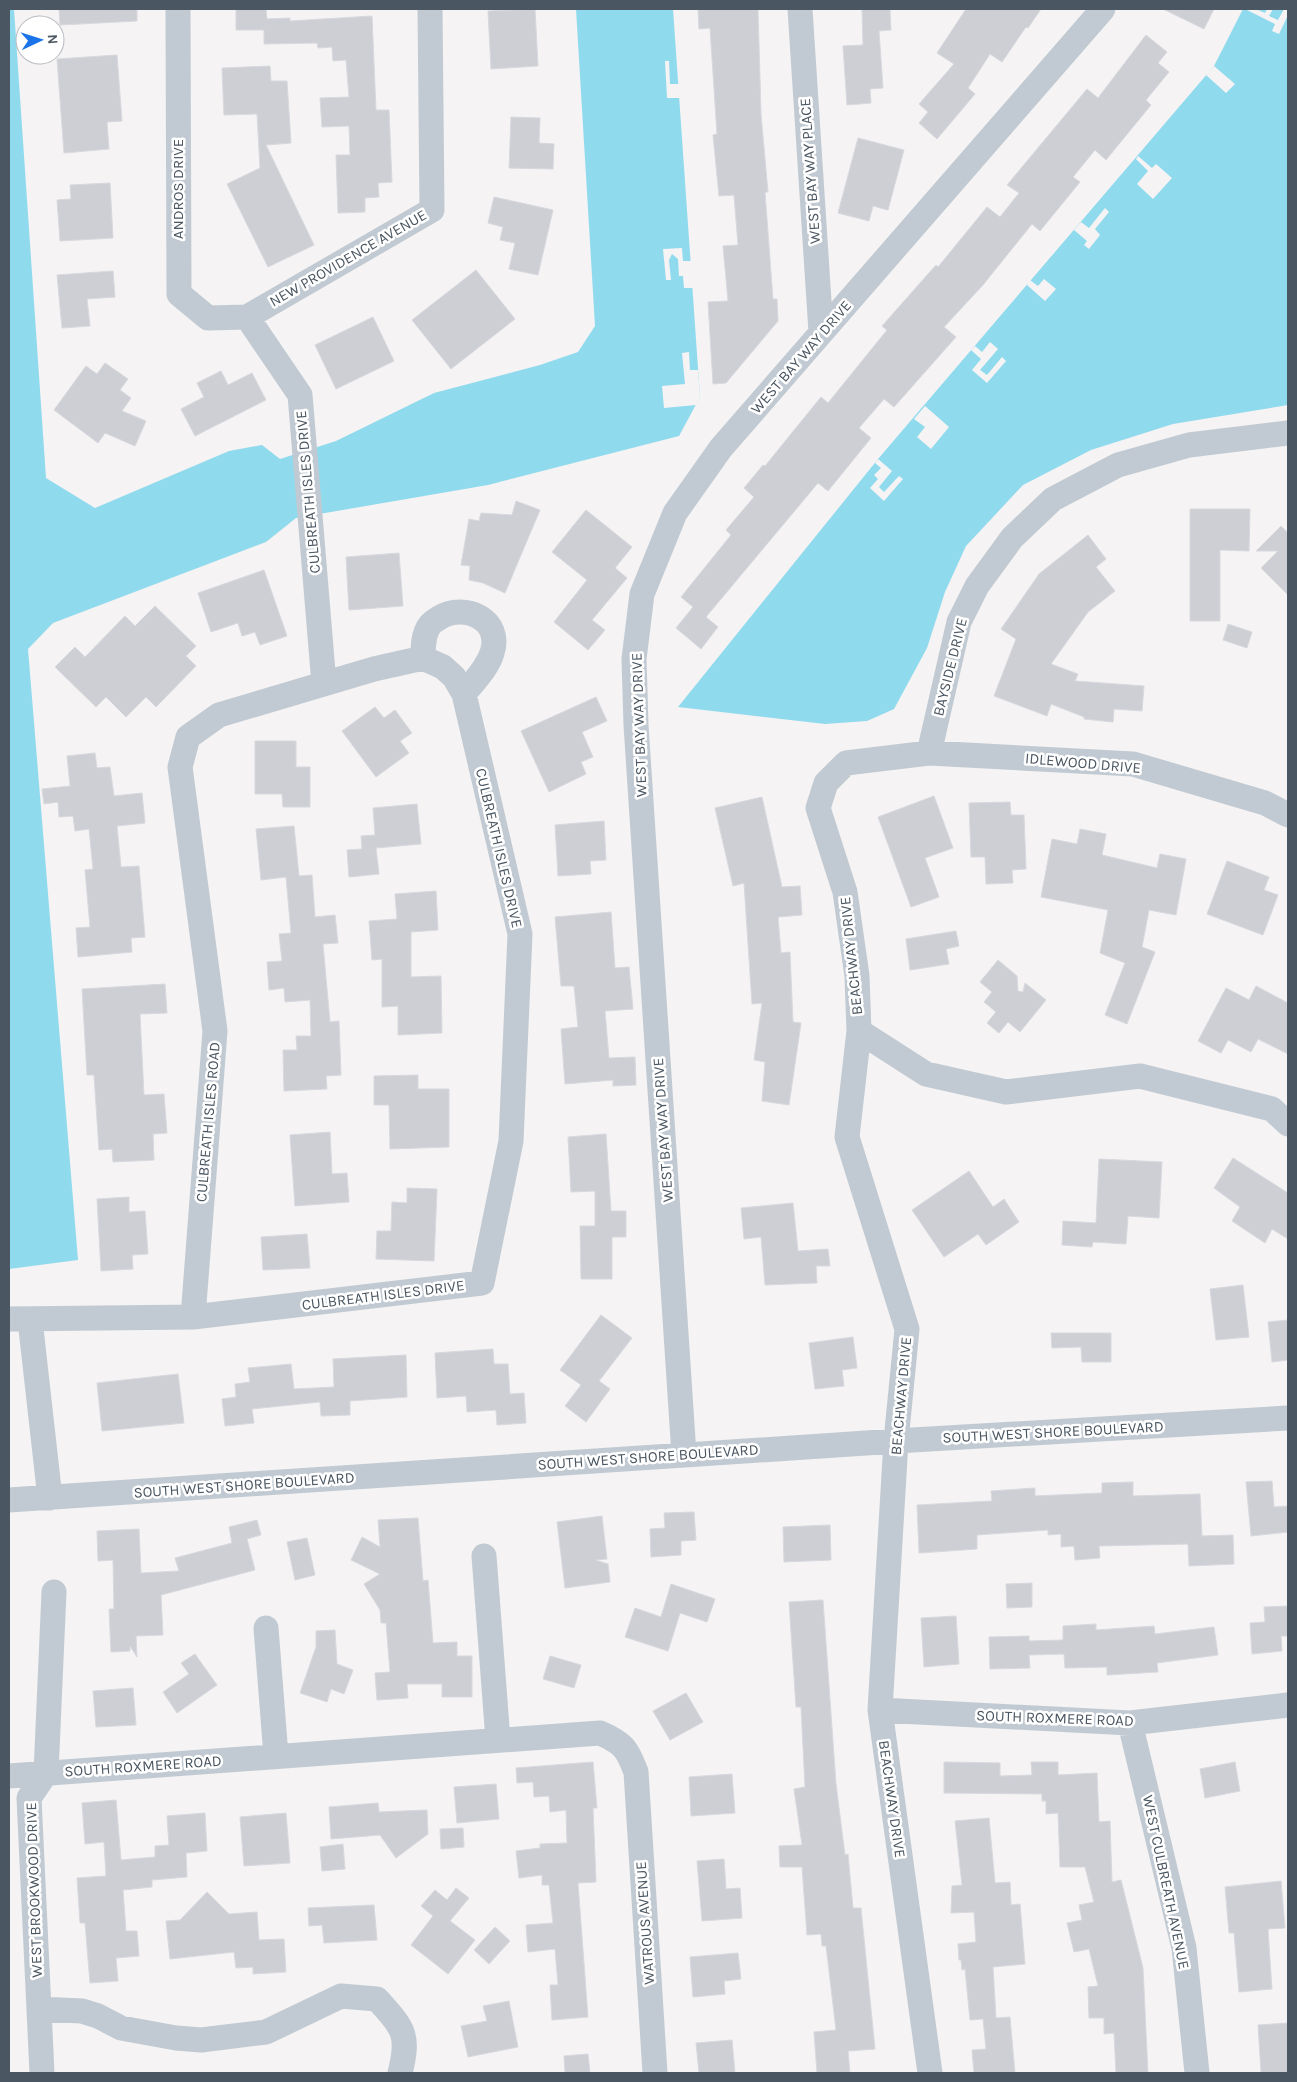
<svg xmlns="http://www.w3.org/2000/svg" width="1297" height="2082" viewBox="0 0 1297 2082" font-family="Karla,sans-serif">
<rect width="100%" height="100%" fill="#f5f3f3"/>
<path fill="#90daee" d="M9,9H14L46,478L95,508L229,451L262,445L280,459L336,441L434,393L540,365L578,352L595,326L576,9H673L700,397L679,436L488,485L296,518L266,542L53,623L28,649L78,1260L9,1269Z
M1243,9H1288V405L1173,424L1091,450L1023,485L966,546L945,592L927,648L894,709L867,721L825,724L678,707L878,459L1214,66Z"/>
<path fill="#f5f3f3" d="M1245,9H1256L1265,13L1267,9H1273L1269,16L1278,20L1284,9H1288V15L1279,34L1272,31L1275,24Z
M665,61H669L670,84H679L680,98H667Z
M1214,66L1235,84L1226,93L1206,75Z
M1138,156L1152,168L1156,164L1172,178L1153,199L1137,184L1148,171L1136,159Z
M1105,208L1109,212L1095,229L1100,235L1089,249L1084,245L1087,241L1074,230L1081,222L1089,228Z
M682,248L683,261H692L693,288H684L683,276H679L678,259L672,254L669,260L671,280H666L663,249Z
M1044,279L1056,289L1045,301L1027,285L1030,280L1038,286Z
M990,342L998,349L980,370L987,375L1002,357L1006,361L987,383L972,370L981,359L971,350L975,346L982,352Z
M689,352L690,370H698L700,397L696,405L664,408L662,386L685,384L682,353Z
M925,406L949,427L931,449L917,437L925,427L914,419Z
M878,459L892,471L879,487L884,492L899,476L903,479L884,501L870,488L878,479L874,475L881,468L875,463Z"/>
<path fill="#cdcfd5" stroke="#d7d9de" d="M59,9H137V21L60,25Z
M236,9H266L267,19L290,18V21L372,16L376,110H389L392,182L378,183L379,197L365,198V212L338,213L336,155H350L349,126L322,127L320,98L349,97L346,60L333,61L332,47L318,48L317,43L264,44V30H236Z
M535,9L538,66L491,69L488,11Z
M698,9H758L761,114L768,192H765L773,299H777L778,321L726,383L713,384L708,302L728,301L723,246L738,245L734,195L719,196L713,135L717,134L710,28L699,29Z
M862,9H890L891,30L879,31L883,88L870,89L871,103L847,105L843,46L863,45Z
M966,9H1041L1028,28L1026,27L1002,62L990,54L968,88L975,94L937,139L919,123L928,112L919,104L954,64L937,53Z
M1163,9H1214L1204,29Z
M1146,35L1167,52L1158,63L1169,72L1146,100L1151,105L1106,160L1095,150L1073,177L1080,182L1040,231L1032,224L983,285L944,327L956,337L894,407L884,399L859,428L871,438L828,491L818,483L706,617L718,627L701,649L676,628L693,607L681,597L731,535L726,530L754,497L744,488L763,465L765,466L821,397L828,403L887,330L882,326L936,265L938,267L987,207L1000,217L1019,193L1007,185L1087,89L1098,98Z
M117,55L122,121L107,122L109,149L64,153L57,59Z
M270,66L271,81H287L291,143L266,145L314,245L268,267L227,184L260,168L257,114L224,115L222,68Z
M511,117L540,118L539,143L554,144L553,169L509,168Z
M858,138L904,150L888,210L873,206L869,221L838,213Z
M110,183L113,238L60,241L57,200L71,199L70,185Z
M494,197L553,210L538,275L509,269L515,243L500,240L503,227L488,223Z
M476,270L515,319L451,369L412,320Z
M113,271L115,297L87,299L90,326L62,328L57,275Z
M373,317L394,361L336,389L315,345Z
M105,363L128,379L120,390L131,398L122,411L146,421L135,446L105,433L98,443L54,410L86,366L97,374Z
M221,371L228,385L252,373L266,400L195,436L181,409L204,397L197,383Z
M516,501L540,510L505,593L483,583L469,580L470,566L461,565L469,519L479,521L481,513L512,515Z
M1190,509H1250L1249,551L1220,550V621H1190Z
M586,510L632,547L615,568L627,578L592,620L605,630L588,650L554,622L587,580L552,552Z
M1281,526L1288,533V595L1261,568L1278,551H1256Z
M1088,535L1106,559L1096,567L1115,591L1088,612L1051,664L1078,674L1075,681L1144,686L1142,711L1114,709L1113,722L1084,719V717L1051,704L1047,716L994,696L1016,639L1001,629L1039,574Z
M399,553L403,606L349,610L346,557Z
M264,570L287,636L260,645L255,632L242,636L238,623L211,632L198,593Z
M155,606L196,646L186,656L196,666L156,707L146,697L126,717L106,697L96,707L55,667L75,647L85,657L125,616L135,626Z
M1228,624L1252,632L1247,648L1223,640Z
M596,697L607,721L582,732L593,757L581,762L586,774L549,792L521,731Z
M375,707L384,718L395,710L412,733L400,741L409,753L376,777L342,731Z
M255,741H296V767H310V807H283L282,794H255Z
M95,753L97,768L110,767L114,796L142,793L145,823L117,826L121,867L139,866L145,937L131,938L132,952L78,957L76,928L90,927L85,870L93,869L89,829L75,831L73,816L59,817L58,802L44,804L42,789L70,786L67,756Z
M934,796L953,848L925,858L939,897L911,907L878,817Z
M762,797L782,887L800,886L802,915L778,917L781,953L790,952L793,1022L801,1023L789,1105L762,1101L765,1062L754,1060L762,1003L752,1004L744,883L733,886L715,808Z
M1010,802L1011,815H1024L1026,869L1012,870L1013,883L986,884L985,857H971L969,803Z
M417,804L421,844L376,848L379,874L349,877L347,850L362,849L361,836L375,835L373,808Z
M604,821L606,860L590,861L591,874L558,876L555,825Z
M294,826L299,876L312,875L315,917L335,915L338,943L323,944L330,1022L339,1021L341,1075L326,1076L327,1089L284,1091L283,1050H297L296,1036H311L310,1000L285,1002L284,988L269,990L267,962L282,961L279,934L291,933L286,877L261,880L256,829Z
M1080,829L1106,834L1102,855L1157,868L1160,854L1186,859L1176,915L1149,910L1142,947L1155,952L1127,1024L1105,1015L1125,963L1100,953L1108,910L1041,897L1052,839L1077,844Z
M1227,861L1269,877L1264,890L1278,895L1263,935L1207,914Z
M436,891L438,930L411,932V977L441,976L442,1033L398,1035V1006L382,1007V959L372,960L369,921L397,919L395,894Z
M611,912L615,968L629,967L633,1009L605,1011L609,1058L635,1057L636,1085L613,1086V1080L565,1084L561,1029L578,1027L574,986H561L555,917Z
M956,931L959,946L946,949L949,964L910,970L906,939Z
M998,960L1017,976L1018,991L1023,992L1025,983L1046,1000L1020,1032L1008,1022L999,1033L987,1023L996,1012L984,1002L992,992L980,982Z
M165,984L167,1013L140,1014L144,1095L164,1094L167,1133L153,1134L154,1160L113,1162L112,1149L99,1150L94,1075H87L82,989Z
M1256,986L1288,1003V1054L1258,1039L1251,1052L1228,1040L1221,1053L1198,1041L1226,988L1249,1000Z
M418,1075V1089H449V1147L390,1149L389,1105H374V1076Z
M330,1132L332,1174L347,1173L349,1202L295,1206L290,1135Z
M606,1134L611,1211H626V1237H612V1279H581L580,1226H595V1191L571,1192L568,1137Z
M1233,1158L1288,1193V1239L1272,1229L1265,1243L1232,1221L1240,1207L1214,1188Z
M1099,1159L1162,1162L1159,1218L1128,1216L1126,1244L1093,1242L1092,1247L1062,1245L1063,1221L1096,1223Z
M969,1171L993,1207L1004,1199L1019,1222L986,1245L978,1234L944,1257L912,1210Z
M407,1188L437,1189L434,1261L376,1259L377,1231H391L392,1202L407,1203Z
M129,1197V1212L145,1211L148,1254L132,1255L133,1269L101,1271L97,1199Z
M793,1203L798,1251L828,1249L830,1266H816L817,1283L765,1285L761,1237L744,1239L741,1208Z
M307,1234L310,1268L263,1270L261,1237Z
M1243,1285L1249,1337L1216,1340L1210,1289Z
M601,1315L632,1338L599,1381L610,1389L586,1422L565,1406L581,1385L560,1370Z
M1288,1320V1360L1272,1362L1268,1322Z
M1051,1333H1111V1362H1082L1081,1347L1052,1348Z
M853,1337L857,1368L842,1370L844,1386L815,1389L809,1343Z
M493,1349L494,1364H508L510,1394L524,1393L526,1423L497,1425L496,1410L467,1412L466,1396L437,1398L435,1353Z
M406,1355L407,1397L350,1401V1415L321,1416L320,1402L252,1409L254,1423L225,1426L222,1399L236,1397L235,1384L250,1382L248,1368L291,1364L294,1389L334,1387L333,1359Z
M178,1374L184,1423L102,1431L97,1383Z
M1272,1481L1274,1507L1288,1506V1532L1251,1536L1246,1482Z
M1133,1482V1496L1200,1494L1202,1536L1233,1535L1234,1564L1189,1566L1188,1544L1099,1546L1100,1558L1075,1560L1074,1546L1061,1547V1534L1048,1535V1530L977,1535V1549L919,1553L917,1505L992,1501L991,1491L1035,1488V1496L1102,1493V1483Z
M694,1512L696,1540L681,1541V1555L651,1557L650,1529L665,1528L664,1513Z
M602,1516L607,1559L595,1560L608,1564L610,1582L565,1588L557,1522Z
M418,1518L423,1581L428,1580L433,1643L457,1642V1656H472V1697H442V1684H407L408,1698L377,1700L375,1673L390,1672L386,1623H381L380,1610L364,1584L380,1574L351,1560L362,1537L380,1547L378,1520Z
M257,1520L261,1535L247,1539L255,1570L161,1595L163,1635L136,1636L137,1657L130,1646V1651L111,1652L109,1609H114L113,1560L98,1561L97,1531L139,1529L141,1573L179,1571L175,1558L232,1543L229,1527Z
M830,1525L831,1560L784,1562L783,1527Z
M307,1538L315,1575L295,1580L287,1542Z
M1032,1583V1607L1007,1608L1006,1584Z
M671,1584L715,1599L707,1622L680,1613L668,1651L625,1637L635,1608L661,1617Z
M823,1600L836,1784L845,1855L848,1854L853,1908H861L875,2049L848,2051L850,2073H817L814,2032L836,2030L826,1946H822L821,1934L807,1935L802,1867H780L779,1846L802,1845L794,1789L805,1787L801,1707H796L789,1602Z
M1288,1606V1636H1281L1282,1651L1252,1654L1250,1623L1265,1622L1264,1607Z
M956,1616L959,1664L924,1667L921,1618Z
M1096,1624V1630L1154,1626L1155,1634L1214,1627L1218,1655L1157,1663L1158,1672L1107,1675V1667L1065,1668L1064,1654L1029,1655L1030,1668L990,1669L989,1637L1029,1636V1641L1063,1640V1626Z
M335,1630L337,1664L353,1670L344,1694L331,1689L327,1702L300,1693L316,1647V1631Z
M195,1654L217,1685L177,1713L163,1692L189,1674L181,1663Z
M550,1656L581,1665L574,1688L543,1679Z
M133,1688L136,1725L96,1727L93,1691Z
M686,1693L703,1722L670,1740L653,1711Z
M593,1762L597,1808H593L596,1882L578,1883L588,2017L552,2020L550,1985H558L555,1949L528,1952L526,1925L553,1923L549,1885H542V1875L519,1878L516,1851L540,1848V1844L567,1843L566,1810L550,1812L549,1796L534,1797L533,1782L517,1783L516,1768Z
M944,1762L1000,1763V1776L1032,1775L1031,1762H1058V1775L1097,1773L1099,1822L1110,1821L1112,1882L1121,1880L1143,1968L1148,2073H1116L1114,2033L1104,2034V2018H1089L1088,1987L1098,1986L1089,1949L1074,1952L1067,1923L1082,1920L1079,1905L1094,1902L1085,1867H1060L1058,1813L1046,1814V1801H1042V1794L944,1793Z
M1235,1762L1240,1791L1205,1798L1200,1769Z
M732,1774L735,1813L691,1816L689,1777Z
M496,1784L499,1819L457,1823L454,1787Z
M116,1800L121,1860L155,1857V1846L169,1845L167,1816L205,1813L207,1851L186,1853L187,1877L152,1880V1887L123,1890L126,1931H137L139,1956L116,1958L118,1981L90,1983L85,1923H80L77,1878L106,1876L104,1842L85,1844L82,1803Z
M378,1803L379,1812L427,1810L428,1834L396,1858L380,1835L331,1839L329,1807Z
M286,1813L290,1863L244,1866L240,1817Z
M989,1818L995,1883L1010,1882L1011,1905L1020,1904L1025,1964L993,1967L996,2018L1010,2017L1015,2073H974L972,2050L986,2049L983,2019L970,2020L965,1969L962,1970L961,1960H959L958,1944L976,1942L974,1912L951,1913L952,1886L962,1885L955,1821Z
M463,1828L464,1847L441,1849L440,1829Z
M343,1844L345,1869L322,1871L320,1847Z
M724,1859L726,1889L740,1888L742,1918L702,1921L697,1861Z
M1281,1881L1285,1928L1268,1929L1272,1989L1239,1992L1234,1933H1229L1225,1887Z
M456,1888L469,1898L450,1921L475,1940L448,1974L411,1945L433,1916L421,1906L435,1890L447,1900Z
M207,1892L229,1914L257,1912L259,1940L284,1939L286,1972L253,1974V1967L236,1968L234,1952L170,1959L166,1921L180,1920Z
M374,1905L377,1940L324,1943L322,1925L309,1926L308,1908Z
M495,1927L510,1941L489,1964L474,1950Z
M738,1953L741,1979L724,1981L725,1994L693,1997L690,1957Z
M509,2001L518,2047L468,2057L461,2026L487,2021L483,2006Z
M1288,2023V2073H1261L1258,2025Z
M732,2040L735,2073H699L696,2043Z
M588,2054L590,2073H565L564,2056Z"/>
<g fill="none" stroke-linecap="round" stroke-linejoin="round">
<path stroke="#c1cad2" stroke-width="25" d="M178,9L179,294L208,318L247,317L432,210L430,9
M800,9L821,332
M247,317L300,395L324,684
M423,658C423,647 423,634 430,625C432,622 436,620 439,618C465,602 503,620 492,653C487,669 473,682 464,694
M929,753L959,622L977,586L1012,538L1053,499L1118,465L1189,445L1288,433
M859,1031L926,1074L1006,1092L1140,1076L1272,1109L1288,1124
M9,1319L193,1317L482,1283L511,1141L520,934L464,694L454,677L443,667L423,658L374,669L219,715L188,737L180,767L215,1031L193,1317
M30,1320L50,1498
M684,1455L636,725L634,659L642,594L675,513L721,448L1103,9
M9,1500L896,1441L1288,1418
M484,1556L498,1740
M266,1628L276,1756
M880,1710L1130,1723L1288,1705
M1130,1723L1184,1948L1197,2073
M9,1776L600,1733C623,1743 627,1748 636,1772L655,2073
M39,2009L82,2011L98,2016L121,2028L176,2038L201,2040L266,2032L341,1996L377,1999C403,2028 410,2034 400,2073
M42,2073L29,1798L46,1773L54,1592
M930,2073L880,1710L896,1441L907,1329L847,1137L859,1031L857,976L845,892L818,808L826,783L846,763L929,753L1133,764L1265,803L1288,815"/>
</g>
<g text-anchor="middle" stroke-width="5" stroke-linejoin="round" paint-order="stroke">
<g font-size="15" fill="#4a5661" stroke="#fff">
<text transform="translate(810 171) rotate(-94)" y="5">WEST BAY WAY PLACE</text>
<text transform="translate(178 189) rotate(-90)" y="5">ANDROS DRIVE</text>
<text transform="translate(348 258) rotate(-30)" y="5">NEW PROVIDENCE AVENUE</text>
<text transform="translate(801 357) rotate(-49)" y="5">WEST BAY WAY DRIVE</text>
<text transform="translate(308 492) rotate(-95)" y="5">CULBREATH ISLES DRIVE</text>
<text transform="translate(950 667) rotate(-76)" y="5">BAYSIDE DRIVE</text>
<text transform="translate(639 725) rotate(-92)" y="5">WEST BAY WAY DRIVE</text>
<text transform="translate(1083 763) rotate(5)" y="5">IDLEWOOD DRIVE</text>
<text transform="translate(499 848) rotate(77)" y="5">CULBREATH ISLES DRIVE</text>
<text transform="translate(851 956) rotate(-96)" y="5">BEACHWAY DRIVE</text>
<text transform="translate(208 1122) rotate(-85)" y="5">CULBREATH ISLES ROAD</text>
<text transform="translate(663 1130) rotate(-94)" y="5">WEST BAY WAY DRIVE</text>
<text transform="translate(383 1295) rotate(-7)" y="5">CULBREATH ISLES DRIVE</text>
<text transform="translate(901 1396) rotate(-85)" y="5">BEACHWAY DRIVE</text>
<text transform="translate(1053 1432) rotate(-3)" y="5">SOUTH WEST SHORE BOULEVARD</text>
<text transform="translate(648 1457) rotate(-4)" y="5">SOUTH WEST SHORE BOULEVARD</text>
<text transform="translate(244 1485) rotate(-4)" y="5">SOUTH WEST SHORE BOULEVARD</text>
<text transform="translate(1055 1718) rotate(2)" y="5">SOUTH ROXMERE ROAD</text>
<text transform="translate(143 1766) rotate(-4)" y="5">SOUTH ROXMERE ROAD</text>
<text transform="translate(892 1799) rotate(82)" y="5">BEACHWAY DRIVE</text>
<text transform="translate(1166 1882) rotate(78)" y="5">WEST CULBREATH AVENUE</text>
<text transform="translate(34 1890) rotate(-92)" y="5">WEST BROOKWOOD DRIVE</text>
<text transform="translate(645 1923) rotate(-94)" y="5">WATROUS AVENUE</text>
</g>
</g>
<rect width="1297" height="2082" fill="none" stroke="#4a5661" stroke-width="20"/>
<g transform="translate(40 40) rotate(86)"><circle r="24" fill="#ffffff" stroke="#b7bbc0"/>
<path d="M0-4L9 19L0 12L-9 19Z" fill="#1a73e8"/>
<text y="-8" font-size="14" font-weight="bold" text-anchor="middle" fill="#4a5661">N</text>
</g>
</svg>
